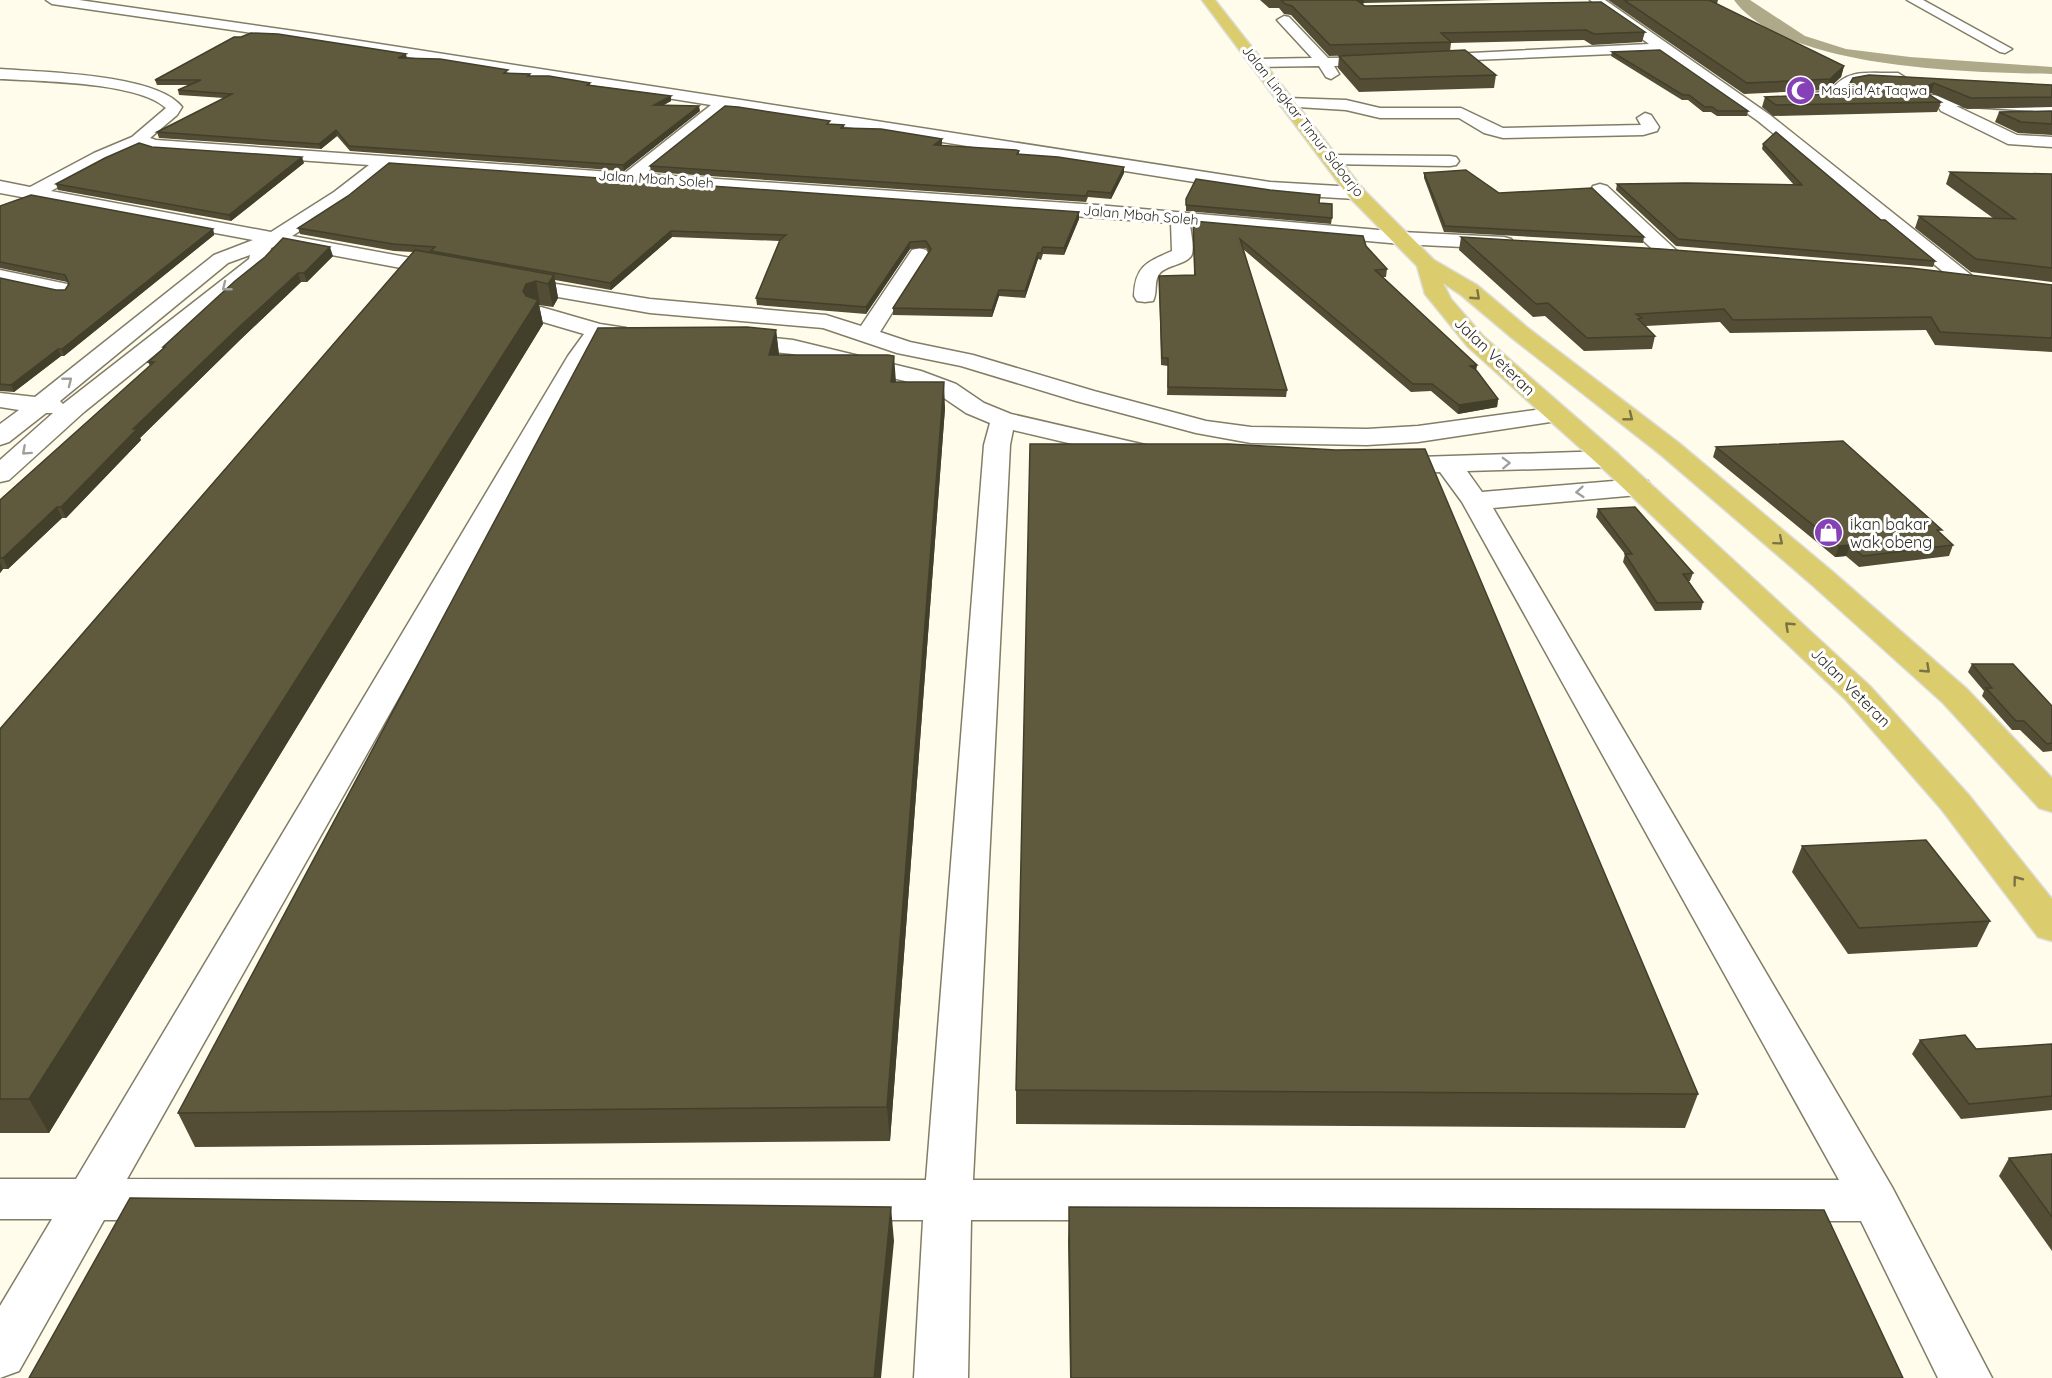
<svg xmlns="http://www.w3.org/2000/svg" width="2052" height="1378" viewBox="0 0 2052 1378" font-family="Quicksand,sans-serif">
<rect width="100%" height="100%" fill="#fffcec"/>
<path fill="#aea989" d="M1734,0H1750L1805,36L1846,49L1910,57L2052,67V74C1972,72 1785,70 1734,0Z"/>
<g fill="none" stroke-linecap="round" stroke-linejoin="round">
<defs>
<path id="minor" d="M46,0H79L315,34L1270,182L1356,187L1363,189L1365,193L1363,197L1356,199L1270,194L727,108L645,174L1097,205L1401,232L1504,237L1511,239L1514,243L1511,247L1504,249L1401,244L1190,225C1191,233 1194,246 1192,254C1189,264 1167,265 1160,273C1153,281 1158,292 1153,301L1145,302L1137,301L1134,296C1135,266 1147,262 1172,251L1171,223L390,167L348,200L292,236L449,265L456,267L459,271L456,275L449,277L278,245L271,248L269,261L266,265L84,412L9,480L0,482V460L53,413H46L9,442L0,445V424L19,410L0,407V393L35,397L214,255L253,240L0,193V181L30,187L94,153L132,137L166,108C138,82 39,81 0,79V69C41,72 158,74 182,107L177,115L150,138L156,140L625,173L711,105L315,42L52,4ZM141,146L154,150L369,165L334,192L271,232L51,191L106,161ZM250,255L249,259L63,404L60,401L228,263Z
M1590,0H1605L1770,115L1971,275L1975,279L1971,283L1964,285L1957,283L1758,121L1660,52L1334,66L1339,74L1331,79L1326,77L1319,66L1257,67L1250,63L1257,59L1312,58L1277,20L1284,16L1289,17L1328,58L1392,57L1649,44Z
M1907,0H1923L2012,49L2005,53L2000,52Z
M1898,73L1906,78L1903,81L1854,83L1842,98L1836,100L1795,105L1787,100L1795,95L1831,91C1847,67 1871,74 1898,73Z
M1895,93L2052,102V112L1956,106L2017,135L2052,137V147L2008,144L1941,111L1939,108L1941,105L1889,101L1887,98Z
M1287,98L1346,100L1380,108H1461L1503,128L1641,125L1637,118L1645,113L1651,115L1659,127L1657,131L1643,135L1503,138L1484,133L1459,118H1380L1346,110L1281,106L1279,103Z
M1332,155L1450,156L1456,157L1459,161L1456,165L1450,166L1326,164L1323,160L1326,156Z
M1600,184L1607,186L1676,250L1679,254L1676,258H1662L1593,194L1591,190L1593,186Z
M919,248L926,250L929,254L880,332L910,342L973,355L1094,391L1206,421L1251,427L1367,429L1418,426L1557,407L1566,409L1569,414L1566,419L1557,421L1418,442L1367,445L1251,443L1196,433L1076,401L961,366L897,353L823,328L650,313L512,289L505,287L501,283L505,279L512,277L650,299L826,315L861,326L912,250Z
M0,270L67,284L70,289L67,294L59,295L0,282Z
M541,307L600,324L626,328L629,333L626,338H604L591,357L127,1179L926,1180L984,445L990,423L966,413L938,394L905,381L793,354L735,348L727,346L724,341L727,336L735,334L793,340L921,371L956,384L984,403L1011,414L1154,447L1158,453L1154,459L1145,461L1013,430L1010,445L973,1180H1839L1462,502L1440,472L1388,474L1379,472L1375,466L1379,460L1388,458L1608,451L1617,453L1621,459L1617,465L1608,467L1467,471L1482,492L1638,479L1648,481L1652,487L1648,493L1638,495L1493,508L1892,1187L1992,1378H1938L1861,1221L971,1220L968,1378H914L923,1220H104L19,1371L0,1378V1306L52,1219H0V1179H76L568,356L584,334L533,319L530,314L533,309Z"/>
<path id="major" d="M1202,0H1215L1363,189L1434,260L1477,285L1528,328L1679,443L1833,572L1967,689L2052,778V812L2039,808L1943,703L1811,584L1661,455L1512,338L1461,295L1443,283L1451,299L1484,337L1617,453L1870,686L1968,794L2052,899V941L2038,937L1942,810L1846,700L1599,465L1468,347L1425,294L1417,266L1349,197Z"/>
</defs>
<use href="#minor" stroke="#827d66" stroke-width="3"/>
<use href="#major" stroke="#dddddb" stroke-width="3"/>
<use href="#minor" fill="#fff" fill-rule="evenodd"/>
<use href="#major" fill="#dbcc6e" fill-rule="evenodd"/>
</g>
<path fill="#524d34" d="M1260,0H1496L1364,3L1362,4L1365,6L1645,32L1642,42L1592,45L1584,40L1451,43L1450,51L1496,75L1494,88L1359,92L1338,68L1339,56L1359,55L1329,56L1291,15L1284,14L1279,8H1269Z
M1608,0H1718L1717,4L1844,66L1841,77L1827,90L1744,94Z
M1612,52L1748,111L1747,116H1717L1711,112H1703L1688,100H1682L1611,56Z
M407,58L509,73L530,74V76L590,83V85L671,96V101L664,105L700,111L624,171L350,151L337,136L321,149L159,138L157,132L224,98L179,95L178,90L189,85H157L155,80Z
M1853,78L2052,85V107L1967,109L1931,93L1929,94L1941,102L1937,112L1773,116L1762,107L1765,97L1832,94L1846,90Z
M2052,111V135L2018,133L1995,122L1999,112Z
M831,124L844,125V128L942,139V144L941,146L1019,151V154L1124,167V173L1111,199L1088,197L1086,202L651,172L650,166Z
M1763,144L1881,220L1935,261L1933,267L1676,246L1616,190L1617,184L1794,185L1762,149Z
M152,147L304,163L231,221L58,190L56,184Z
M1950,172L2052,174V282L1971,272L1915,228L1919,216L1993,218L1946,184Z
M1424,173L1499,193L1644,237L1643,243L1444,232L1424,178Z
M1186,199L1319,203L1332,218L1331,224L1186,211Z
M0,206L213,229L214,235L64,356H61L14,392L0,391V278L56,290H65L69,284L67,282L0,268Z
M1079,219L1064,255L1043,254L1041,260L1038,259L1025,298L999,296L992,317L893,315V308L929,252L926,248L910,249L866,314L757,305L756,298L780,241L672,237L611,290L555,280L558,298L553,307L539,305L543,324L49,1133H0V729L413,252L394,251L300,234L298,228Z
M1193,221L1366,246L1387,269L1386,277H1382L1476,371L1498,399L1497,407L1458,414L1431,391L1411,392L1243,249L1287,390L1286,397L1167,395L1168,366L1161,365L1159,276L1194,275Z
M1461,237L2052,285V352L1935,345L1926,330L1730,333L1720,322L1646,326L1655,336L1652,349L1584,351L1545,316L1533,317L1459,250Z
M333,256L307,282H301L241,339L140,438L141,440L66,518H62L8,569H3L0,573V500L150,366L148,362L164,348L163,347L235,281Z
M776,330L779,355L896,382L945,408L890,1141L195,1147L178,1113Z
M1716,447L1941,534L1953,545L1949,556L1859,567L1846,556L1835,557L1713,457Z
M1598,509L1693,573L1690,581H1688L1703,602L1701,610L1655,611L1623,562L1625,554L1596,517Z
M1972,664L2052,706V751L2043,752L2020,730H2012L1982,696L1984,691L1968,672Z
M1802,846L1990,921L1977,947L1848,954L1792,872Z
M1920,1040L1976,1049L2052,1044V1110L1961,1119L1912,1054Z
M1016,1090L1698,1094L1685,1128L1016,1124Z
M2052,1154V1251L1999,1176L2009,1158Z
M1069,1207L1903,1378H1070L1068,1241Z"/>
<path fill="#423f2b" d="M1356,0H1364V3L1355,10Z
M406,54L407,59L398,58Z
M1844,66L1841,77L1827,90L1830,79Z
M1934,83L1931,93L1921,98L1924,88Z
M671,96V101L654,110V105Z
M699,106L700,111L624,171L623,165Z
M336,130L337,136L321,149L319,144Z
M942,139V144L934,151V145Z
M302,157L304,163L231,221L229,215Z
M1124,167V173L1111,199V193Z
M1079,212V219L1064,255V248Z
M213,229L214,235L64,356L62,349Z
M671,231L672,237L611,290L610,283Z
M910,242V249L866,314V307Z
M330,247L333,256L307,282L304,273Z
M1038,253V259L1025,298V291Z
M298,273L301,282L241,339L140,438L141,440L66,518L61,507L133,429L237,329Z
M554,275L558,298L553,307L548,284Z
M536,281L540,305H539L543,324L49,1133L29,1099L523,291L526,284Z
M999,290V296L992,317V310Z
M776,330L779,355H769Z
M58,349L61,356L14,392L11,385Z
M894,356L896,382H891Z
M1477,365L1476,373L1470,366Z
M944,382L945,408L890,1141L887,1107Z
M1498,399L1497,407L1458,414L1459,405Z
M57,507L62,518L8,569L3,558Z
M1850,545L1846,556L1835,557L1839,546Z
M0,562L3,569L0,573Z
M891,1207L894,1241L881,1378H874Z"/>
<path fill="#5f5a3d" stroke="#423f2b" stroke-width="1.5" d="M1281,0H1356L1365,6L1601,2L1645,32L1594,34L1586,30L1441,33L1451,42L1330,45L1292,6L1285,4Z
M1624,0H1709L1844,66L1830,79L1747,83Z
M251,33L278,34L406,54L398,58L440,59L508,70L504,73L530,74L528,76H549L590,83L587,85L671,96L654,105L699,106L623,165L349,146L336,130L319,144L157,132L232,94L178,90L201,80H155L234,37H241Z
M1465,50L1496,75L1360,79L1339,56Z
M1660,50L1748,111H1718L1712,107H1705L1689,95H1683L1612,52Z
M1869,75L2052,85V97L1971,98L1934,83L1924,88L1923,91L1941,102L1776,105L1765,97L1832,94L1846,90L1853,78Z
M725,106L738,107L830,121L827,124L844,125L841,128L881,129L942,139L934,145L1016,150L1019,151L1017,154L1058,157L1124,167L1111,193L1088,191L1086,196L650,166Z
M2052,111V124L2021,122L1999,112Z
M1776,132L1881,220H1885L1935,261L1678,239L1617,184L1686,183L1802,185L1763,144Z
M139,143L152,147L302,157L229,215L56,184L105,158Z
M389,163L1079,212L1064,248L1043,247L1041,253H1038L1025,291L999,290L992,310L893,308L931,249L926,241L910,242L866,307L756,298L780,240L786,235L671,231L610,283L431,251L435,247L393,244L298,228L348,196Z
M1466,170L1499,193L1592,188L1644,237L1445,226L1424,173Z
M1950,172L2052,174V268L1976,259L1919,216L2015,219Z
M1196,179L1270,190L1320,195L1319,203L1332,204V218L1186,205V199Z
M31,195L213,229L62,349H58L11,385L0,384V278L56,290H65L69,284L65,275L0,262V206Z
M1193,221L1363,236L1366,246L1387,269L1375,270L1477,365L1470,366L1477,371L1498,399L1459,405L1432,384H1413L1240,239L1287,390L1168,387V358H1162L1159,276L1195,275Z
M1461,237L1661,249L1911,268L2052,285V338L1940,332L1931,317L1733,320L1724,309L1636,314L1642,318L1638,319L1655,336L1587,338L1548,303L1536,304Z
M283,238L330,247L304,273H298L237,329L133,429H137L61,507H57L3,558H0V500L154,362H148L165,347H163L235,281L265,257Z
M415,250L554,275L548,284L536,281L526,284L523,291L526,296L538,300L29,1099H0V729Z
M747,327L776,330L769,355H888L894,356L891,382H944L887,1107L178,1113L598,328Z
M1843,441L1942,530H1937L1953,545L1863,556L1850,545L1839,546L1716,447Z
M1030,444H1229L1336,450L1425,449L1698,1094L1016,1090Z
M1635,507L1693,573L1683,574L1703,602L1657,603L1625,554H1632L1598,509Z
M1972,664H2013L2052,706V743L2047,744L2024,721H2016L1986,688H1992Z
M1926,840L1990,921L1859,928L1802,846Z
M1965,1035L1976,1049L2052,1044V1096L1969,1104L1920,1040Z
M2052,1154V1217L2009,1158Z
M130,1198L891,1207L874,1378H29Z
M1069,1207L1824,1210L1903,1378H1071Z"/>
<defs><path id="oneway-chevron" d="M-2-3.5L2.5 0L-2 3.5" fill="none" stroke-width="1.6" stroke-linecap="round" stroke-linejoin="round" transform="scale(1.5)"/></defs>
<g stroke="#a0a09b">
<use href="#oneway-chevron" transform="translate(226 287) rotate(142)"/>
<use href="#oneway-chevron" transform="translate(68 381) rotate(-38)"/>
<use href="#oneway-chevron" transform="translate(26 451) rotate(138)"/>
<use href="#oneway-chevron" transform="translate(1506 463) rotate(-2)"/>
<use href="#oneway-chevron" transform="translate(1580 492) rotate(175)"/>
</g>
<g stroke="#7b7344">
<use href="#oneway-chevron" transform="translate(1476 296) rotate(43)"/>
<use href="#oneway-chevron" transform="translate(1629 417) rotate(38)"/>
<use href="#oneway-chevron" transform="translate(1779 541) rotate(40)"/>
<use href="#oneway-chevron" transform="translate(1789 626) rotate(-137)"/>
<use href="#oneway-chevron" transform="translate(1926 669) rotate(43)"/>
<use href="#oneway-chevron" transform="translate(2017 880) rotate(-127)"/>
</g>
<defs>
<symbol id="mosque-disc" viewBox="-11 -11 22 22"><circle r="9.5" fill="#8541b5" stroke="#fff"/><path d="M3.5-4.9A6 6 0 1 0 3.5 4.9A5 5 0 1 1 3.5-4.9Z" fill="#fff"/></symbol>
<symbol id="shop-disc" viewBox="-11 -11 22 22"><circle r="9.5" fill="#8541b5" stroke="#fff"/><path d="M-5-2.5h2.3a2.7 3.5 0 0 1 5.4 0H5L5.5 6h-11ZM-1.5-2.5h3a1.5 2.3 0 0 0-3 0Z" fill="#fff"/></symbol>
</defs>
<g fill-rule="evenodd">
<use href="#mosque-disc" x="1784" y="74" width="33" height="33"/>
<use href="#shop-disc" x="1812" y="516" width="33" height="33"/>
</g>
<g text-anchor="middle" stroke-width="6" stroke-linejoin="round" paint-order="stroke">
<g font-size="14" fill="#2d2b21" stroke="#fff" text-anchor="start">
<text x="1821" y="95">Masjid At Taqwa</text>
</g>
<g font-size="14" fill="#2d2b21" stroke="#fff">
<text transform="translate(1303 121) rotate(52)" y="5">Jalan Lingkar Timur Sidoarjo</text>
<text transform="translate(656 179) rotate(4)" y="5">Jalan Mbah Soleh</text>
<text transform="translate(1141 215) rotate(5)" y="5">Jalan Mbah Soleh</text>
</g>
<g font-size="16" fill="#2d2b21" stroke="#fff">
<text transform="translate(1495 356) rotate(44)" y="6">Jalan Veteran</text>
<text transform="translate(1851 687) rotate(45)" y="6">Jalan Veteran</text>
</g>
<g font-size="16" fill="#2d2b21" stroke="#fff" text-anchor="start">
<text x="1850" y="530">ikan bakar<tspan x="1850" dy="18">wak obeng</tspan></text>
</g>
</g>
</svg>
